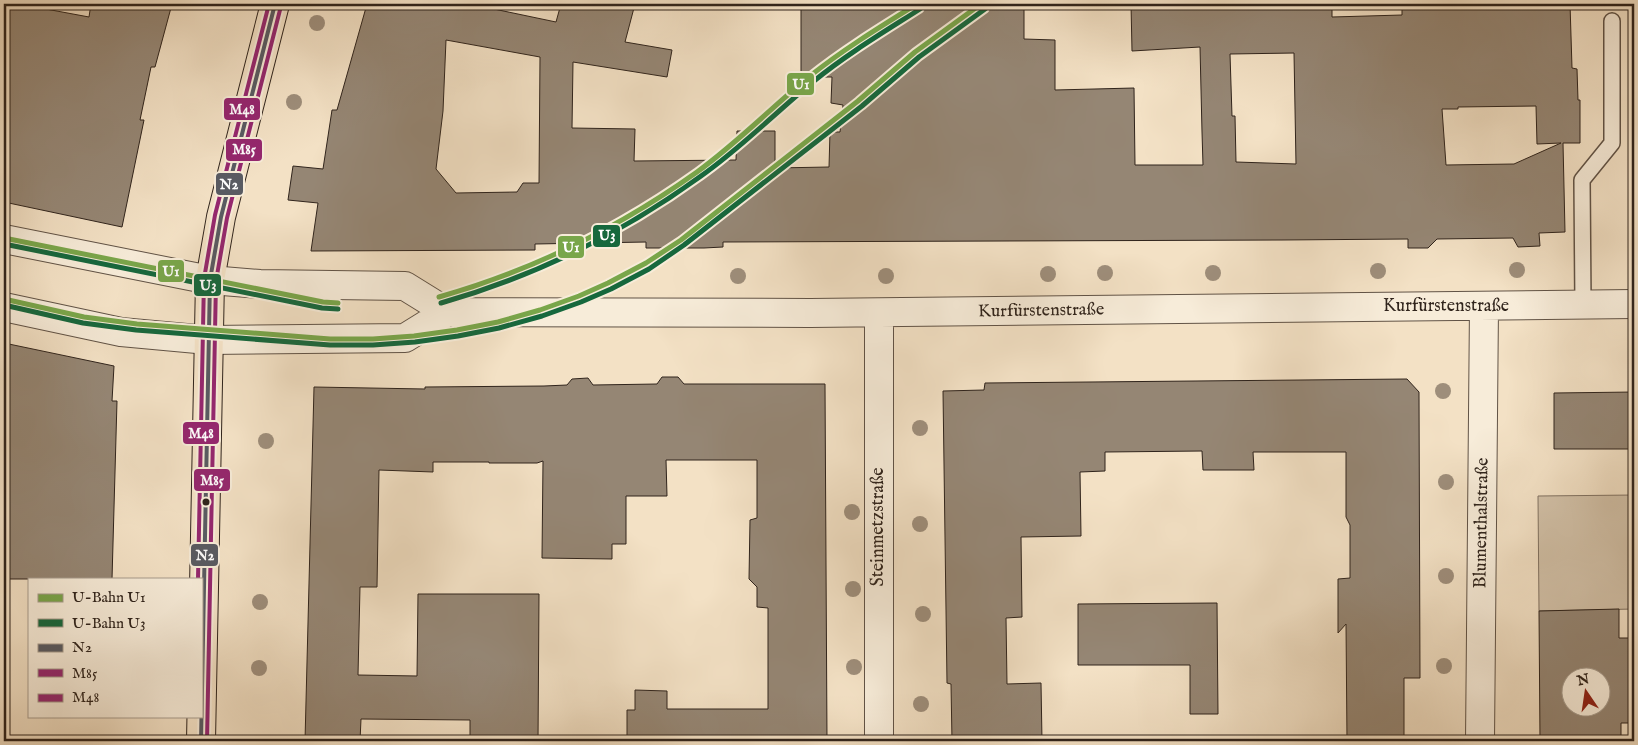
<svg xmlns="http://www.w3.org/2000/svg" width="1638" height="745" font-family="'IM FELL English',serif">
<rect width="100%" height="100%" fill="#f3e1c5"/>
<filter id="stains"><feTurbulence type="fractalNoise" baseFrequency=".004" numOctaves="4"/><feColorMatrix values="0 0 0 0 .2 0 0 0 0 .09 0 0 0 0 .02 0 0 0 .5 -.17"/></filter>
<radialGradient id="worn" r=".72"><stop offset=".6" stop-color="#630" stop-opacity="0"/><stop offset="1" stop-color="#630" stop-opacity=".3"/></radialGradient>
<!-- green -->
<path fill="#d2c1a8" stroke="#817262" d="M 1634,495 L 1634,609 L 1539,611 L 1538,496 Z"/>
<!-- building -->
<path fill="#958674" stroke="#30241c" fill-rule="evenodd" d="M 4,4 L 19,4 L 89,17 L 91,4 L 172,4 L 155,67 L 151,67 L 140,120 L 144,120 L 122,227 L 4,202 Z
M 367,4 L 470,4 L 556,22 L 561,4 L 635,4 L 625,42 L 672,50 L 667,77 L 573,62 L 572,128 L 635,129 L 634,161 L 736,160 L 737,131 L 775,131 L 775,168 L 829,167 L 830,132 L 840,132 L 843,105 L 831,103 L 832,77 L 801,77 L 801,4 L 1024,4 L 1024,39 L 1055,40 L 1055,90 L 1134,88 L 1135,165 L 1203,165 L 1202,132 L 1200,47 L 1132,51 L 1131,4 L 1332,4 L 1332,17 L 1402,15 L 1402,4 L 1570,4 L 1572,68 L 1577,69 L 1578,100 L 1580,100 L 1580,143 L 1563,143 L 1565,232 L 1539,233 L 1540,246 L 1518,247 L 1513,238 L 1437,239 L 1428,248 L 1408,248 L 1408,239 L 1282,240 L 723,242 L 723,247 L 704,248 L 646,248 L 646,242 L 535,244 L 535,250 L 311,251 L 318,203 L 288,200 L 293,166 L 323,169 L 332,110 L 337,110 ZM 446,40 L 540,57 L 539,183 L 523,183 L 517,192 L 456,193 L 436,169 L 443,111 ZM 1294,53 L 1296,164 L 1236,162 L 1235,116 L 1232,116 L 1230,54 ZM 1536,106 L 1537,144 L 1561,143 L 1514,164 L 1446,165 L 1442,109 L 1458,109 L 1458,107 Z
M 4,343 L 114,366 L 112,401 L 117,401 L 112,579 L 4,579 Z
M 662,377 L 678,377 L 684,384 L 825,384 L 827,741 L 627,741 L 627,710 L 635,710 L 635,690 L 667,691 L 667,709 L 768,709 L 768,608 L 757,607 L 757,587 L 749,579 L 750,520 L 757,518 L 757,460 L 666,460 L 667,496 L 626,496 L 626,544 L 612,544 L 612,559 L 542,558 L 543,461 L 537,463 L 489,463 L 489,462 L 433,462 L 433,472 L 379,470 L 377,587 L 360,587 L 358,675 L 417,676 L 418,594 L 539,594 L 538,741 L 470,741 L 470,720 L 361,719 L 360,741 L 305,741 L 314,387 L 425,389 L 425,387 L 544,386 L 567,385 L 572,379 L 588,378 L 593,385 L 657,384 Z
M 1407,379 L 1419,392 L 1420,678 L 1404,678 L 1404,741 L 1347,741 L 1346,624 L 1338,633 L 1338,579 L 1350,578 L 1350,525 L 1346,517 L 1346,452 L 1253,452 L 1254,470 L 1203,470 L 1202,451 L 1105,452 L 1105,471 L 1080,472 L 1081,536 L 1021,537 L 1022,617 L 1006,618 L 1007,684 L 1041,683 L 1042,741 L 952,741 L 951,684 L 947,683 L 943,391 L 984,390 L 985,383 Z
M 1634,392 L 1634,449 L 1554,449 L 1554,393 Z
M 1217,603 L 1218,714 L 1190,714 L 1190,665 L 1078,665 L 1078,604 Z
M 1619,609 L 1619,638 L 1634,638 L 1634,723 L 1621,723 L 1621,741 L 1540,741 L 1539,611 ZM 1570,678 L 1600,678 L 1600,708 L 1570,708 Z"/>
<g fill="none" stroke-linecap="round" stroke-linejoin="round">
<defs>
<path id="service" d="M 1583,305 L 1582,180 L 1612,143 L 1612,21"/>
<path id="minor" d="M 210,280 L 260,284 L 405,286 L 447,312 L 810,313 L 1634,304
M 879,313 L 879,741
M 208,340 L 405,338 L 447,312
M 1480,741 L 1484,306"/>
<path id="tertiary" d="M 4,239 L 210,280
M 4,307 L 121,332 L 208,340"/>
<path id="primary" d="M 201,741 L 210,280 L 221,217 L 275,4"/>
</defs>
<!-- service casing -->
<use href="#service" stroke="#615346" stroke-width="18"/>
<!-- minor casing -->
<use href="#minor" stroke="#615346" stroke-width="30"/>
<!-- tertiary casing -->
<use href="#tertiary" stroke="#615346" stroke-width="30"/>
<!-- primary casing -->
<use href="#primary" stroke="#30241c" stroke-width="30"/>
<!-- service -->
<use href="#service" stroke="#f7ecd9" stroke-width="15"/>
<!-- minor -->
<use href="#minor" stroke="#f7ecd9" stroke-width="28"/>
<!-- tertiary -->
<use href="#tertiary" stroke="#f7ecd9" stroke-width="28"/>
<!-- primary -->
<use href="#primary" stroke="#f3e1c5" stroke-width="28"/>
<defs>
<path id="bus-1" d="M 201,741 L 210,280 L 221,217 L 275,4"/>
<path id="bus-2" d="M 207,741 L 216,281 L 227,218 L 281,6"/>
<path id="bus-3" d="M 198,579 L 204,279 L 215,215 L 269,4"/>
</defs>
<!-- bus-1 casing -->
<use href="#bus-1" stroke="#f7ecd9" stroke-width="8"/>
<!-- bus-2 casing -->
<use href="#bus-2" stroke="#f7ecd9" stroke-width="8"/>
<!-- bus-3 casing -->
<use href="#bus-3" stroke="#f7ecd9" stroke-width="8"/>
<!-- bus-1 -->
<use href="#bus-1" stroke="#595b62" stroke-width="4"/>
<!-- bus-2 -->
<use href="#bus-2" stroke="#95276e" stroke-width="4"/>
<!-- bus-3 -->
<use href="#bus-3" stroke="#95276e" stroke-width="4"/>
<defs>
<path id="metro-1" d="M 4,238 L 323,302 L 338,303
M 439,297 C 534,270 617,229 697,172 C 737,143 772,107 810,76 C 844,49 880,27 917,4
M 4,299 L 84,317 L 137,324 L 330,339 L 373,339 L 414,336 L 457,330 L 498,322 L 540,310 L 579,296 L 608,283 L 646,263 L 681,240 L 858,101 L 915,52 L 981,4"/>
<path id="metro-2" d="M 4,244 L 322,308 L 338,309
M 441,303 C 536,276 621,234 701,176 C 741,148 776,112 814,81 C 847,54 884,32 920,9
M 4,305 L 83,323 L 136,330 L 330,345 L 373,345 L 415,342 L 458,336 L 499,328 L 542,316 L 581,302 L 611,289 L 649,269 L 684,245 L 862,106 L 919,57 L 985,9"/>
</defs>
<!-- metro-1 casing -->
<use href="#metro-1" stroke="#f7ecd9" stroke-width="9"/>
<!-- metro-2 casing -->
<use href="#metro-2" stroke="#f7ecd9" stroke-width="9"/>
<!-- metro-1 -->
<use href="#metro-1" stroke="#79a64a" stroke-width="5"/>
<!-- metro-2 -->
<use href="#metro-2" stroke="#16683d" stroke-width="5"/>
</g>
<!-- trees -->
<g fill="#9e8e7b">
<circle cx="317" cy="23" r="8"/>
<circle cx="294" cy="102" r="8"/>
<circle cx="1517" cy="270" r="8"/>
<circle cx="1378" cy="271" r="8"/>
<circle cx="1105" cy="273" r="8"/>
<circle cx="1213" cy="273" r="8"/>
<circle cx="1048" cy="274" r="8"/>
<circle cx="738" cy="276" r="8"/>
<circle cx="886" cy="276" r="8"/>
<circle cx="1443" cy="391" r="8"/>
<circle cx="920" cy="428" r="8"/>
<circle cx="266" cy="441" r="8"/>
<circle cx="1446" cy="482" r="8"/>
<circle cx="852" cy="512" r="8"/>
<circle cx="920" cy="524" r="8"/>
<circle cx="1446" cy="576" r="8"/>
<circle cx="853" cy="589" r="8"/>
<circle cx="260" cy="602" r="8"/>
<circle cx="923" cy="614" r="8"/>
<circle cx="1444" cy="666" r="8"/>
<circle cx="854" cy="667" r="8"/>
<circle cx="259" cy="668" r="8"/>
<circle cx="921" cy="704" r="8"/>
</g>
<!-- markers -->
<circle fill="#30241c" stroke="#f7ecd9" stroke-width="2" cx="206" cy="502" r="4.5"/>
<g text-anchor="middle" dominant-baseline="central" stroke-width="4" stroke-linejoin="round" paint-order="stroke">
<!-- street labels -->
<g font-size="18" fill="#30241c" stroke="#f7ecd9">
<text x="1446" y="306">Kurfürstenstraße</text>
<text transform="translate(1041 311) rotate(-1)">Kurfürstenstraße</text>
<text transform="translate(1482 523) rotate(-89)">Blumenthalstraße</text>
<text transform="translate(878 527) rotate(-90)">Steinmetzstraße</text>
</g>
</g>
<g stroke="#f7ecd9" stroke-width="2">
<rect x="786" y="72" width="29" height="24" rx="5" fill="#79a64a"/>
<rect x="223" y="97" width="38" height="24" rx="5" fill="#95276e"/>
<rect x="225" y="138" width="38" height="24" rx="5" fill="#95276e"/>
<rect x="215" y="172" width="29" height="24" rx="5" fill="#595b62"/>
<rect x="592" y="224" width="29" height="24" rx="5" fill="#16683d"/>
<rect x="557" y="235" width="28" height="24" rx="5" fill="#79a64a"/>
<rect x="157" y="259" width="28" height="24" rx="5" fill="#79a64a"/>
<rect x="193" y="273" width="29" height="24" rx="5" fill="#16683d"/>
<rect x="182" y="421" width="38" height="24" rx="5" fill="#95276e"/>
<rect x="193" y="468" width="38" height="24" rx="5" fill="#95276e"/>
<rect x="190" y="543" width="29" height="24" rx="5" fill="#595b62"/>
</g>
<g font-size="14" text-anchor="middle" font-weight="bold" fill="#fff">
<text x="801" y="89">U1</text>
<text x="242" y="114">M48</text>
<text x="244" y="154">M85</text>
<text x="229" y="189">N2</text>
<text x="607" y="240">U3</text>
<text x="571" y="252">U1</text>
<text x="171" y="276">U1</text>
<text x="208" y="290">U3</text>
<text x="201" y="438">M48</text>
<text x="212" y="485">M85</text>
<text x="205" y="560">N2</text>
</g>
<!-- margin -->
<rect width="1638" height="745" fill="none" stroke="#f3e1c5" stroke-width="20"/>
<rect x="5" y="5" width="1628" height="735" fill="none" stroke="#30241c" stroke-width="2.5"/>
<rect x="10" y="10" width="1618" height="725" fill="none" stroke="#30241c"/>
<!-- legend -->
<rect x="28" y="578" width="175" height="140" fill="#f7ecd9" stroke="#a79c8d"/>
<rect x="38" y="594" width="25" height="8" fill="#79a64a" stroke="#a79c8d"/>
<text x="72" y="602" font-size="15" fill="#30241c">U-Bahn U1</text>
<rect x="38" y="619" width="25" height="8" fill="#16683d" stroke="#a79c8d"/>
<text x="72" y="628" font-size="15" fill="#30241c">U-Bahn U3</text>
<rect x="38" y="644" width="25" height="8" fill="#595b62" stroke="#a79c8d"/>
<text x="72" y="652" font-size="15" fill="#30241c">N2</text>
<rect x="38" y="669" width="25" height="8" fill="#95276e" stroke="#a79c8d"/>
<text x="72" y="678" font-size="15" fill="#30241c">M85</text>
<rect x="38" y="694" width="25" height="8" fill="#95276e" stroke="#a79c8d"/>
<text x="72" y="702" font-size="15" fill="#30241c">M48</text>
<!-- north arrow -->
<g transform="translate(1586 692) rotate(347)"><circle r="24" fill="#f7ecd9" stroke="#a79c8d"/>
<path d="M0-4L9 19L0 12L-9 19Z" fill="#8f2418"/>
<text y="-8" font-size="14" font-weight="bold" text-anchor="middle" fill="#30241c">N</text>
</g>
<rect width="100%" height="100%" filter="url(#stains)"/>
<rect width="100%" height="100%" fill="url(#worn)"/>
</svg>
